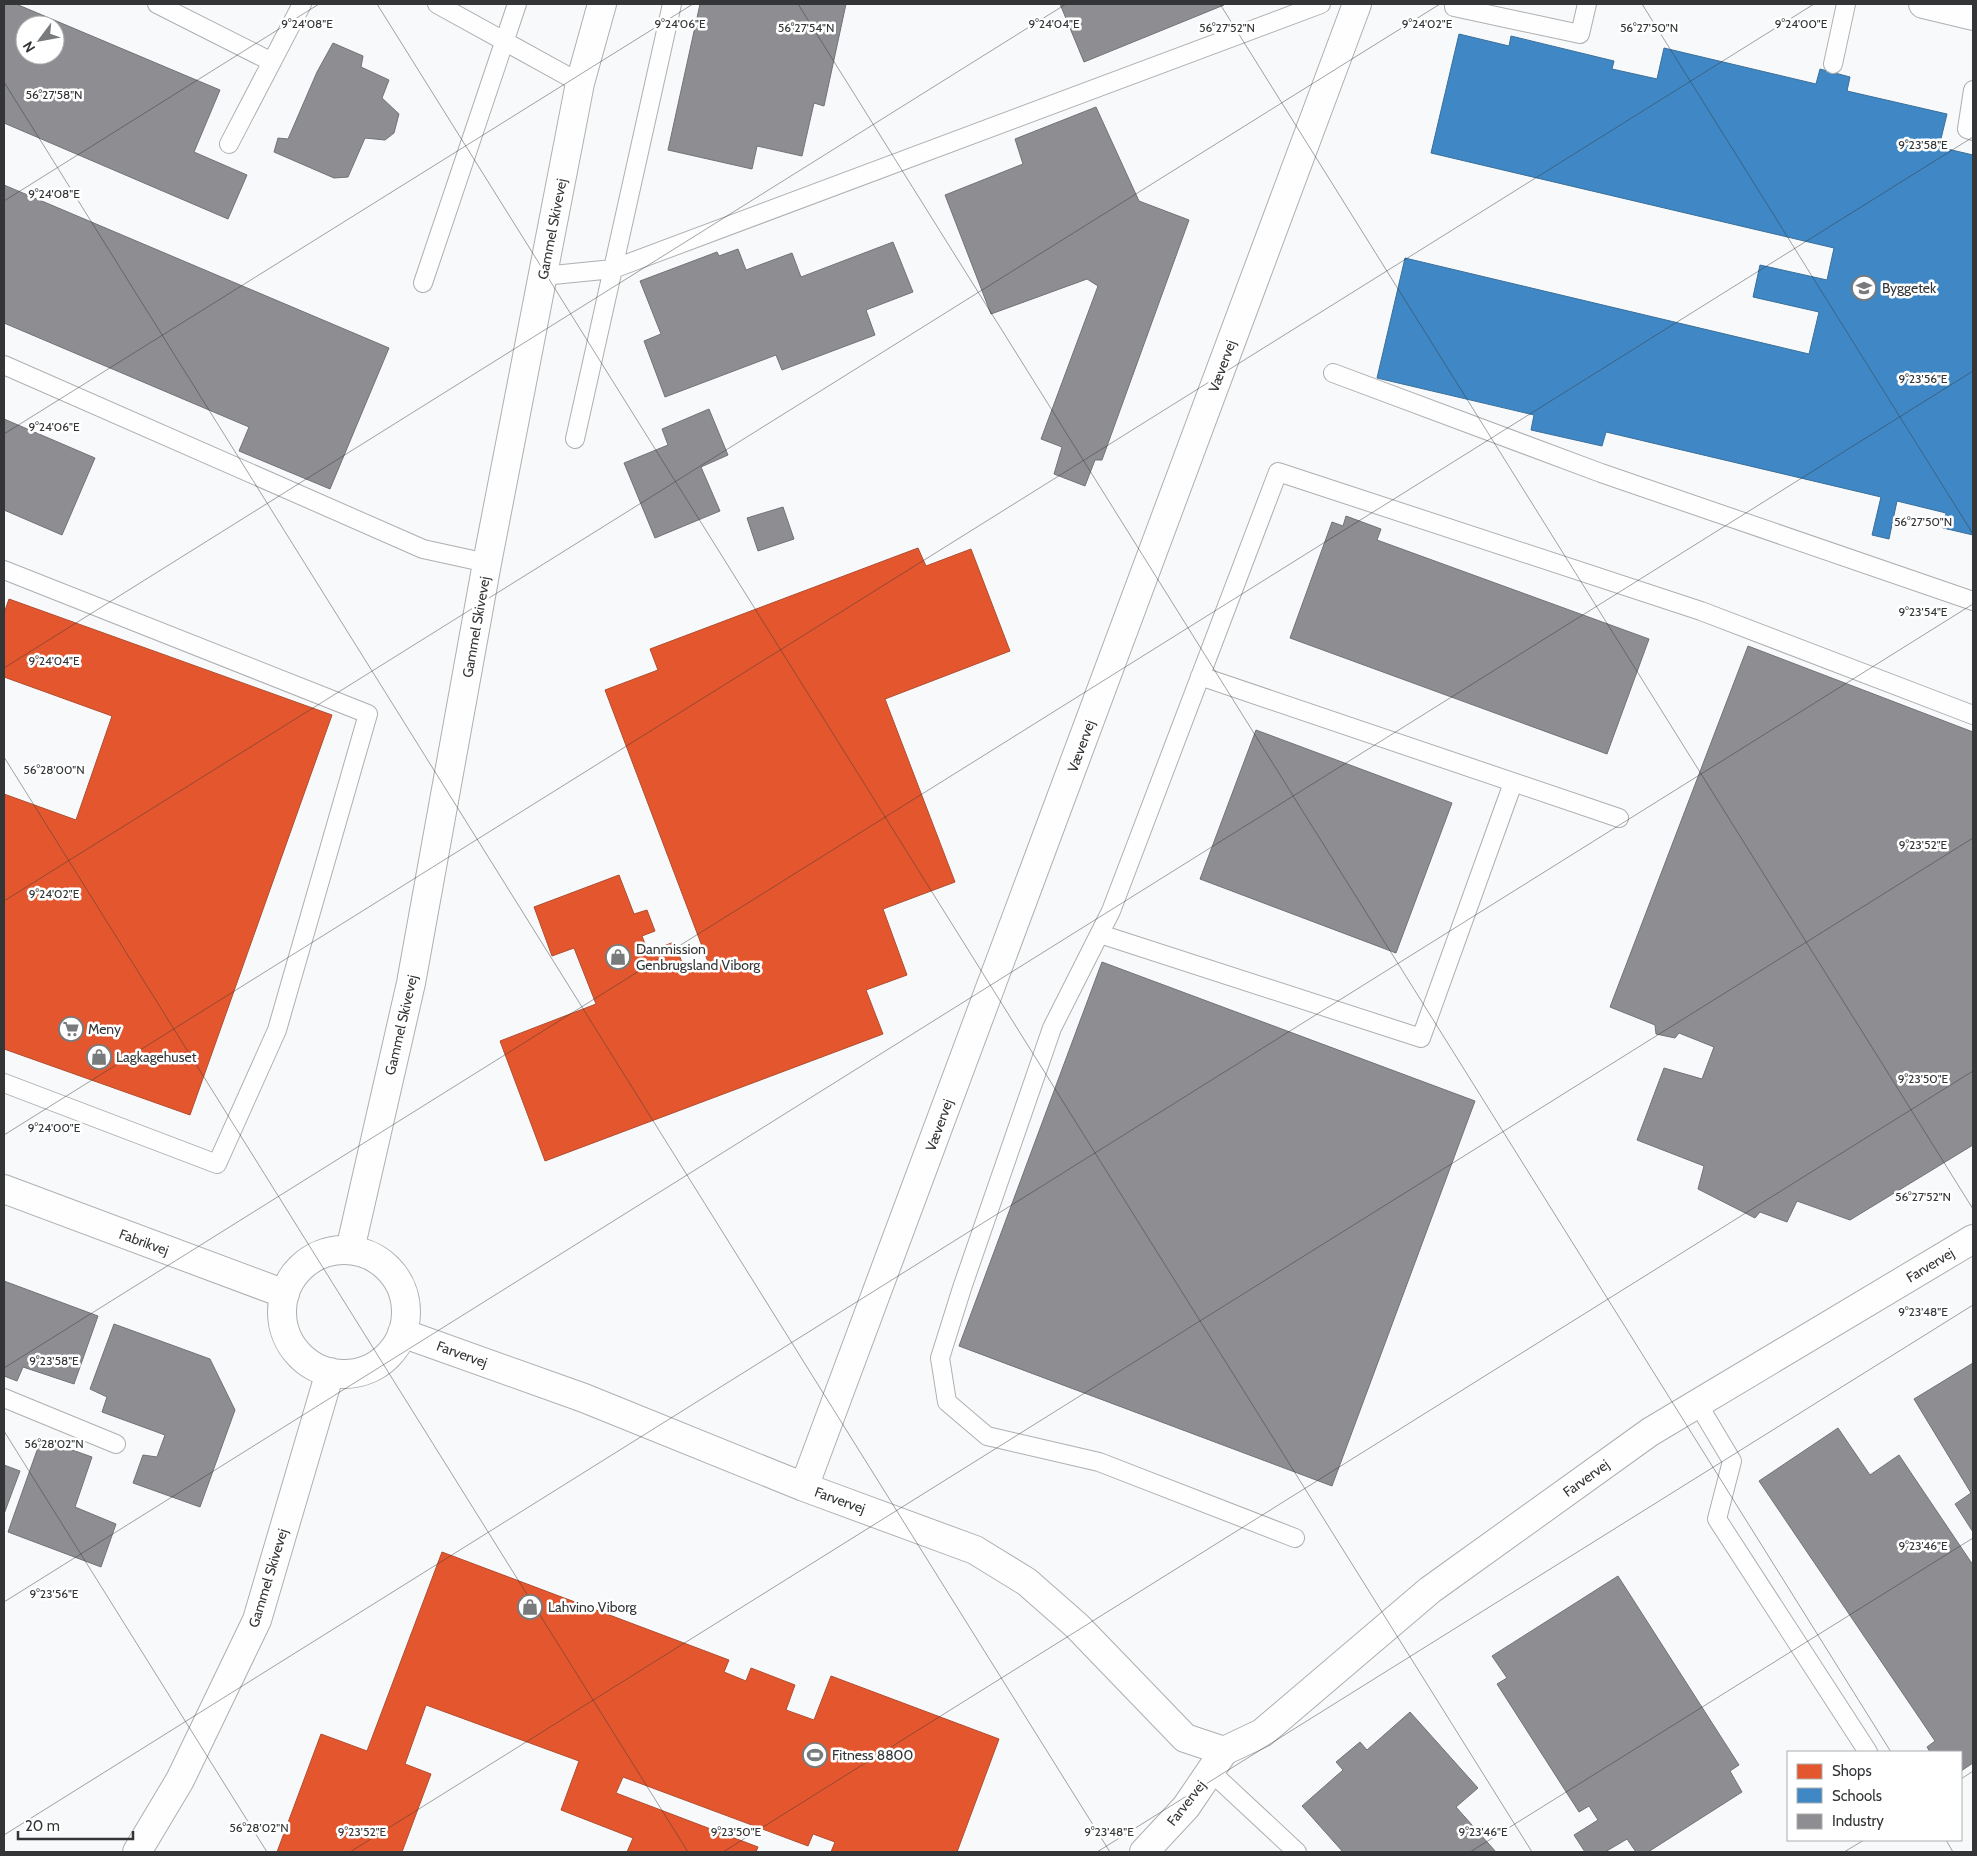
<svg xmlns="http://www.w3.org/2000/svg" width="1977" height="1856" font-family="Cabin,sans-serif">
<rect width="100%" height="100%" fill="#f7f9fb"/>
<!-- shops -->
<path fill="#e4572e" stroke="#af4d30" d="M 918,548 L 926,566 L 971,549 L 1010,651 L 885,699 L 955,882 L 883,909 L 907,975 L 866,990 L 883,1034 L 545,1161 L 500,1041 L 596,1004 L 574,948 L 552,956 L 534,907 L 619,875 L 634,914 L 647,910 L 655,931 L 642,936 L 648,952 L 674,942 L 685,970 L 708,962 L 605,690 L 658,670 L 650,649 Z
M 9,599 L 332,715 L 190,1115 L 4,1049 L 4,794 L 76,820 L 112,716 L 4,677 L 4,613 Z
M 442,1552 L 729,1660 L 724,1672 L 746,1681 L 751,1668 L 795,1685 L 786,1710 L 814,1720 L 831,1676 L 999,1739 L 957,1852 L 831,1852 L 835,1842 L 813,1834 L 808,1846 L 623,1777 L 616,1793 L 758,1847 L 756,1852 L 627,1852 L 633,1838 L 561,1810 L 579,1761 L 426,1705 L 405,1764 L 431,1774 L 402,1852 L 277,1852 L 321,1734 L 367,1751 Z"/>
<!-- schools -->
<path fill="#3f88c5" stroke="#3b6f9a" d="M 1459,34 L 1509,46 L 1511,36 L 1614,61 L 1612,69 L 1657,79 L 1664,48 L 1816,84 L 1820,69 L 1850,77 L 1847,91 L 1947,114 L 1939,147 L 1973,155 L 1973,535 L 1943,528 L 1946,513 L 1897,501 L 1889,539 L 1872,535 L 1881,497 L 1606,432 L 1602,446 L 1531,430 L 1534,415 L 1377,378 L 1405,258 L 1809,354 L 1819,312 L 1753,297 L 1760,265 L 1827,280 L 1834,248 L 1431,153 Z"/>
<!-- industry -->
<path fill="#8d8d92" stroke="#727376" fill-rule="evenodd" d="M 4,4 L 16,4 L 220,90 L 194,152 L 247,175 L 228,219 L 4,123 ZM 25,25 L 55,25 L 55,55 L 25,55 Z
M 700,4 L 846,4 L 824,106 L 814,103 L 802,156 L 757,146 L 752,169 L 668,150 Z
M 1060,4 L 1224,4 L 1224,5 L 1084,62 Z
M 333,43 L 363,56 L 361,67 L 389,80 L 382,98 L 399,114 L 394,133 L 385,140 L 365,138 L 348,177 L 334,178 L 274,152 L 278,138 L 288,139 L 317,72 Z
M 1096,107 L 1139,201 L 1189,220 L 1102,460 L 1095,460 L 1085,486 L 1054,474 L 1062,447 L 1041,439 L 1098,286 L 1087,279 L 991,314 L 945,195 L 1023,164 L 1015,139 Z
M 4,185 L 389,348 L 330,489 L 239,451 L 249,427 L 4,323 Z
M 893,242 L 913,292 L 866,310 L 875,335 L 782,370 L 776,355 L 665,397 L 644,341 L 661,334 L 640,281 L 717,252 L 719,256 L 738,249 L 746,270 L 792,253 L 801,277 Z
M 709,409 L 728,455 L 701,467 L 720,511 L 655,538 L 624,463 L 668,445 L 662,429 Z
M 4,419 L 95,458 L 62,535 L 4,510 Z
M 783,507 L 794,539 L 758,551 L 747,518 Z
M 1346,516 L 1381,529 L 1377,540 L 1649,639 L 1607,754 L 1290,638 L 1332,522 L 1343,526 Z
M 1748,646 L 1973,732 L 1973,1145 L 1850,1220 L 1797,1201 L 1787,1222 L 1760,1212 L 1755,1218 L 1698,1189 L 1704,1166 L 1637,1140 L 1664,1068 L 1702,1079 L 1714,1047 L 1679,1033 L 1675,1038 L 1656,1034 L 1655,1025 L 1610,1007 Z
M 1256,730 L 1452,803 L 1396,953 L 1200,879 Z
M 1102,962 L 1475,1101 L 1332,1486 L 959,1346 Z
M 4,1281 L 98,1316 L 74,1384 L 23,1367 L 17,1381 L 4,1376 Z
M 114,1324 L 210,1359 L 235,1410 L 200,1507 L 133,1483 L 143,1455 L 157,1457 L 165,1435 L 102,1412 L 107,1397 L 90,1389 Z
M 1973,1363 L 1973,1532 L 1955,1504 L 1971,1493 L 1914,1399 Z
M 1838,1428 L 1870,1475 L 1899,1455 L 1973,1565 L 1973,1763 L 1961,1771 L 1961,1752 L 1930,1752 L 1927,1747 L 1935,1741 L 1759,1481 Z
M 41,1439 L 92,1457 L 75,1507 L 116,1524 L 101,1567 L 8,1532 Z
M 4,1465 L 20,1471 L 4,1514 Z
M 1618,1576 L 1739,1765 L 1730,1771 L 1742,1792 L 1648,1852 L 1636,1852 L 1627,1839 L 1605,1852 L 1585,1852 L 1574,1835 L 1598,1820 L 1589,1806 L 1579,1812 L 1497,1684 L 1507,1678 L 1492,1656 Z
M 1410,1712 L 1478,1788 L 1456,1807 L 1496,1852 L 1343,1852 L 1302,1806 L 1343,1770 L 1336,1762 L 1360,1742 L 1367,1750 Z"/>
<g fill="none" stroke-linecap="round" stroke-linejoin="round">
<defs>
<path id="lane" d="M 157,4 L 272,62
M 437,4 L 580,83
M 1454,7 L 1580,34 L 1587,4
M 1833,64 L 1846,4
M 1973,90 L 1967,129 L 1973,131
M 229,144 L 302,4
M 543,276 L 613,269 L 1321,4
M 423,283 L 517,4
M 4,365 L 423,549 L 487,563
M 1333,373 L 1601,473 L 1973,601
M 575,439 L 672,4
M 4,570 L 368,714 L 277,1030 L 217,1164 L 4,1083
M 1200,676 L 1619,818
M 1100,934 L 1421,1038 L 1513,783
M 4,1398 L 116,1444
M 1698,1404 L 1732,1461 L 1717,1519 L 1868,1752
M 1295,1538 L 1099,1462 L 987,1436 L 947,1402 L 940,1358 L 962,1288 L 1052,1028 L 1111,911 L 1278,472 L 1701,611 L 1973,715
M 1210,1771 L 1297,1852"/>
<path id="street" d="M 1923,4 L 1973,16
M 4,1189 L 285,1294
M 350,1250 L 411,983 L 487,563 L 580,83 L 602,4
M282 1312a62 62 0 1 1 124 0a62 62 0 1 1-124 0Z
M 402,1333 L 584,1398 L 804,1487 L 975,1550 L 1027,1582 L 1077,1626 L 1185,1738 L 1224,1751 L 1262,1733 L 1430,1590 L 1650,1432 L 1973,1239
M 804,1487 L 1357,4
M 137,1852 L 180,1780 L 257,1620 L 330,1372
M 1144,1852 L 1186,1807 L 1224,1751"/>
</defs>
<!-- lane casing -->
<use href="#lane" stroke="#aeafb1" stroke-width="20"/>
<!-- street casing -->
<use href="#street" stroke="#aeafb1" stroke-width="30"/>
<!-- lane -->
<use href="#lane" stroke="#fefefe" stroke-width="18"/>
<!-- street -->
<use href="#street" stroke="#fefefe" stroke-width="28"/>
</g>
<!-- ticks -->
<path fill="none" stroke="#333536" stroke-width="1" stroke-opacity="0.45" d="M 377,4 L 1532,1852M 798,4 L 1891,1752M 1220,4 L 1973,1209M 1642,4 L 1973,534M 4,82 L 1110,1852M 4,201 L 319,4M 4,434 L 693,4M 4,668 L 1066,4M 4,757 L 688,1852M 4,901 L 1440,4M 4,1135 L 1814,4M 4,1368 L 1973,137M 4,1431 L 267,1852M 4,1602 L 1973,371M 1961,1779 L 1973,1771M 4,1835 L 1973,604M 1946,1840 L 1953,1852M 350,1852 L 1973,838M 723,1852 L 1973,1071M 1097,1852 L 1973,1305M 1470,1852 L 1973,1538M 1844,1852 L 1864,1840"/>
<!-- icons -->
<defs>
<symbol id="school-ring" viewBox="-11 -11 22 22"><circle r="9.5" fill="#fff" stroke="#787a7b" stroke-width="1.5"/><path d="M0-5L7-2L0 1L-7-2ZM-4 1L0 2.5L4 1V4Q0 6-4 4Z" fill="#787a7b"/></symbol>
<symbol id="shop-ring" viewBox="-11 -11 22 22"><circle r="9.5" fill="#fff" stroke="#787a7b" stroke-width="1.5"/><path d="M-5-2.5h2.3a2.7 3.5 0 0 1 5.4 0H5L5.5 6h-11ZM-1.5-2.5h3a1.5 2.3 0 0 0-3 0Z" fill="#787a7b"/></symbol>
<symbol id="supermarket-ring" viewBox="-11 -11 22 22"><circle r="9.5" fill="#fff" stroke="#787a7b" stroke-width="1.5"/><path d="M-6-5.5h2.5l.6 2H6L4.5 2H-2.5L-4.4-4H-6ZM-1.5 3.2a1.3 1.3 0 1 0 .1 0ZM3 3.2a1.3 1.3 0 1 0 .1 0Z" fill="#787a7b"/></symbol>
<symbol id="stadium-ring" viewBox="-11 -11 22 22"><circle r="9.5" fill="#fff" stroke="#787a7b" stroke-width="1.5"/><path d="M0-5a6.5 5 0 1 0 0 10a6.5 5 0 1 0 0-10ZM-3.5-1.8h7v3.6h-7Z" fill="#787a7b"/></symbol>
</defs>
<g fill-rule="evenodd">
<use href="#school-ring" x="1850" y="274" width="28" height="28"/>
<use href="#shop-ring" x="604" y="943" width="28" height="28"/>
<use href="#supermarket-ring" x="57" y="1015" width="28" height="28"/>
<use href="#shop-ring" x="85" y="1043" width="28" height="28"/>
<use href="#shop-ring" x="516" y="1593" width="28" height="28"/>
<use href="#stadium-ring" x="801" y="1741" width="28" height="28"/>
</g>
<g text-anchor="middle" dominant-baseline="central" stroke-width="5" stroke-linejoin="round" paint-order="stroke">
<!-- street labels -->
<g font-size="14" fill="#333536" stroke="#fff">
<text transform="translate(552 229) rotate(-79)">Gammel Skivevej</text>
<text transform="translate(1222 366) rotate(-70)">Vævervej</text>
<text transform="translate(476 627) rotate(-80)">Gammel Skivevej</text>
<text transform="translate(1081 746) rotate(-70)">Vævervej</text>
<text transform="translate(401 1025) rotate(-77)">Gammel Skivevej</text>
<text transform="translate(939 1125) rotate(-70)">Vævervej</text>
<text transform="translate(144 1242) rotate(20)">Fabrikvej</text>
<text transform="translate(1930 1265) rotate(-31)">Farvervej</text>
<text transform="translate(462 1354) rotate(20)">Farvervej</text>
<text transform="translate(1586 1478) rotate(-36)">Farvervej</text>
<text transform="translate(840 1500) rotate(20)">Farvervej</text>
<text transform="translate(268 1578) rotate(-73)">Gammel Skivevej</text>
<text transform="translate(1186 1803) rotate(-52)">Farvervej</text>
</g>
<!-- poi labels -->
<g font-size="14" fill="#333536" stroke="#fff" text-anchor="start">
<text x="1882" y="288">Byggetek</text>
<text x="636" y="949">Danmission<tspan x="636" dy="16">Genbrugsland Viborg</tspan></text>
<text x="88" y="1029">Meny</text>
<text x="116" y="1057">Lagkagehuset</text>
<text x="548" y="1607">Lahvino Viborg</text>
<text x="832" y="1755">Fitness 8800</text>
</g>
</g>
<g font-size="12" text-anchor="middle" fill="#333536" stroke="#fff" stroke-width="5" stroke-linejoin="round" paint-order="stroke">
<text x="307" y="28">9°24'08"E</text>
<text x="1427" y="28">9°24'02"E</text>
<text x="680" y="28">9°24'06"E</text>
<text x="1054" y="28">9°24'04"E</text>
<text x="1801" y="28">9°24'00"E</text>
<text x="806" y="32">56°27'54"N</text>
<text x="1227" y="32">56°27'52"N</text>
<text x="1649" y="32">56°27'50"N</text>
<text x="54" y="99">56°27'58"N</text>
<text x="1923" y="149">9°23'58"E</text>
<text x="54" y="198">9°24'08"E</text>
<text x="1923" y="383">9°23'56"E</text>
<text x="54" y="431">9°24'06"E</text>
<text x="1923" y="526">56°27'50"N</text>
<text x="1923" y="616">9°23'54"E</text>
<text x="54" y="665">9°24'04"E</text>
<text x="54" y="774">56°28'00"N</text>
<text x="1923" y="849">9°23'52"E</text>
<text x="54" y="898">9°24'02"E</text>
<text x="1923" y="1083">9°23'50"E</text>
<text x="54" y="1132">9°24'00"E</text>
<text x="1923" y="1201">56°27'52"N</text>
<text x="1923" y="1316">9°23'48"E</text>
<text x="54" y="1365">9°23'58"E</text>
<text x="54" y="1448">56°28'02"N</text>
<text x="1923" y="1550">9°23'46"E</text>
<text x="54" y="1598">9°23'56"E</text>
<text x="259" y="1832">56°28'02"N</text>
<text x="362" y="1836">9°23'52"E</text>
<text x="736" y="1836">9°23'50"E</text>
<text x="1109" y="1836">9°23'48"E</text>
<text x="1483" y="1836">9°23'46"E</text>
</g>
<!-- border -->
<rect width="1977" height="1856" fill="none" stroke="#333536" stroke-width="10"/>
<!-- legend -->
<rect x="1787" y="1751" width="175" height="90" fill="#ffffff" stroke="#adaeaf"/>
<rect x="1797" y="1764" width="25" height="15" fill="#e4572e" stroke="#adaeaf"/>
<text x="1832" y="1776" font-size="15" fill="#333536">Shops</text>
<rect x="1797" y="1788" width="25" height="15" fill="#3f88c5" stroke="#adaeaf"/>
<text x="1832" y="1801" font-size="15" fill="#333536">Schools</text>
<rect x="1797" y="1814" width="25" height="15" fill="#8d8d92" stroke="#adaeaf"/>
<text x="1832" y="1826" font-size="15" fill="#333536">Industry</text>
<!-- north arrow -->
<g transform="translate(40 40) rotate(238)"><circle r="24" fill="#ffffff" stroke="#adaeaf"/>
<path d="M0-4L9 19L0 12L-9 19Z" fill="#787a7b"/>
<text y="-8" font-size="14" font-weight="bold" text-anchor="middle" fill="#333536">N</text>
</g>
<!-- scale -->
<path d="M18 1831v8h115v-8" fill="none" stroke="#333536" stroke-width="2.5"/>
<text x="25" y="1831" font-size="15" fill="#333536" stroke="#ffffff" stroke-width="4" paint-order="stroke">20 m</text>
</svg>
